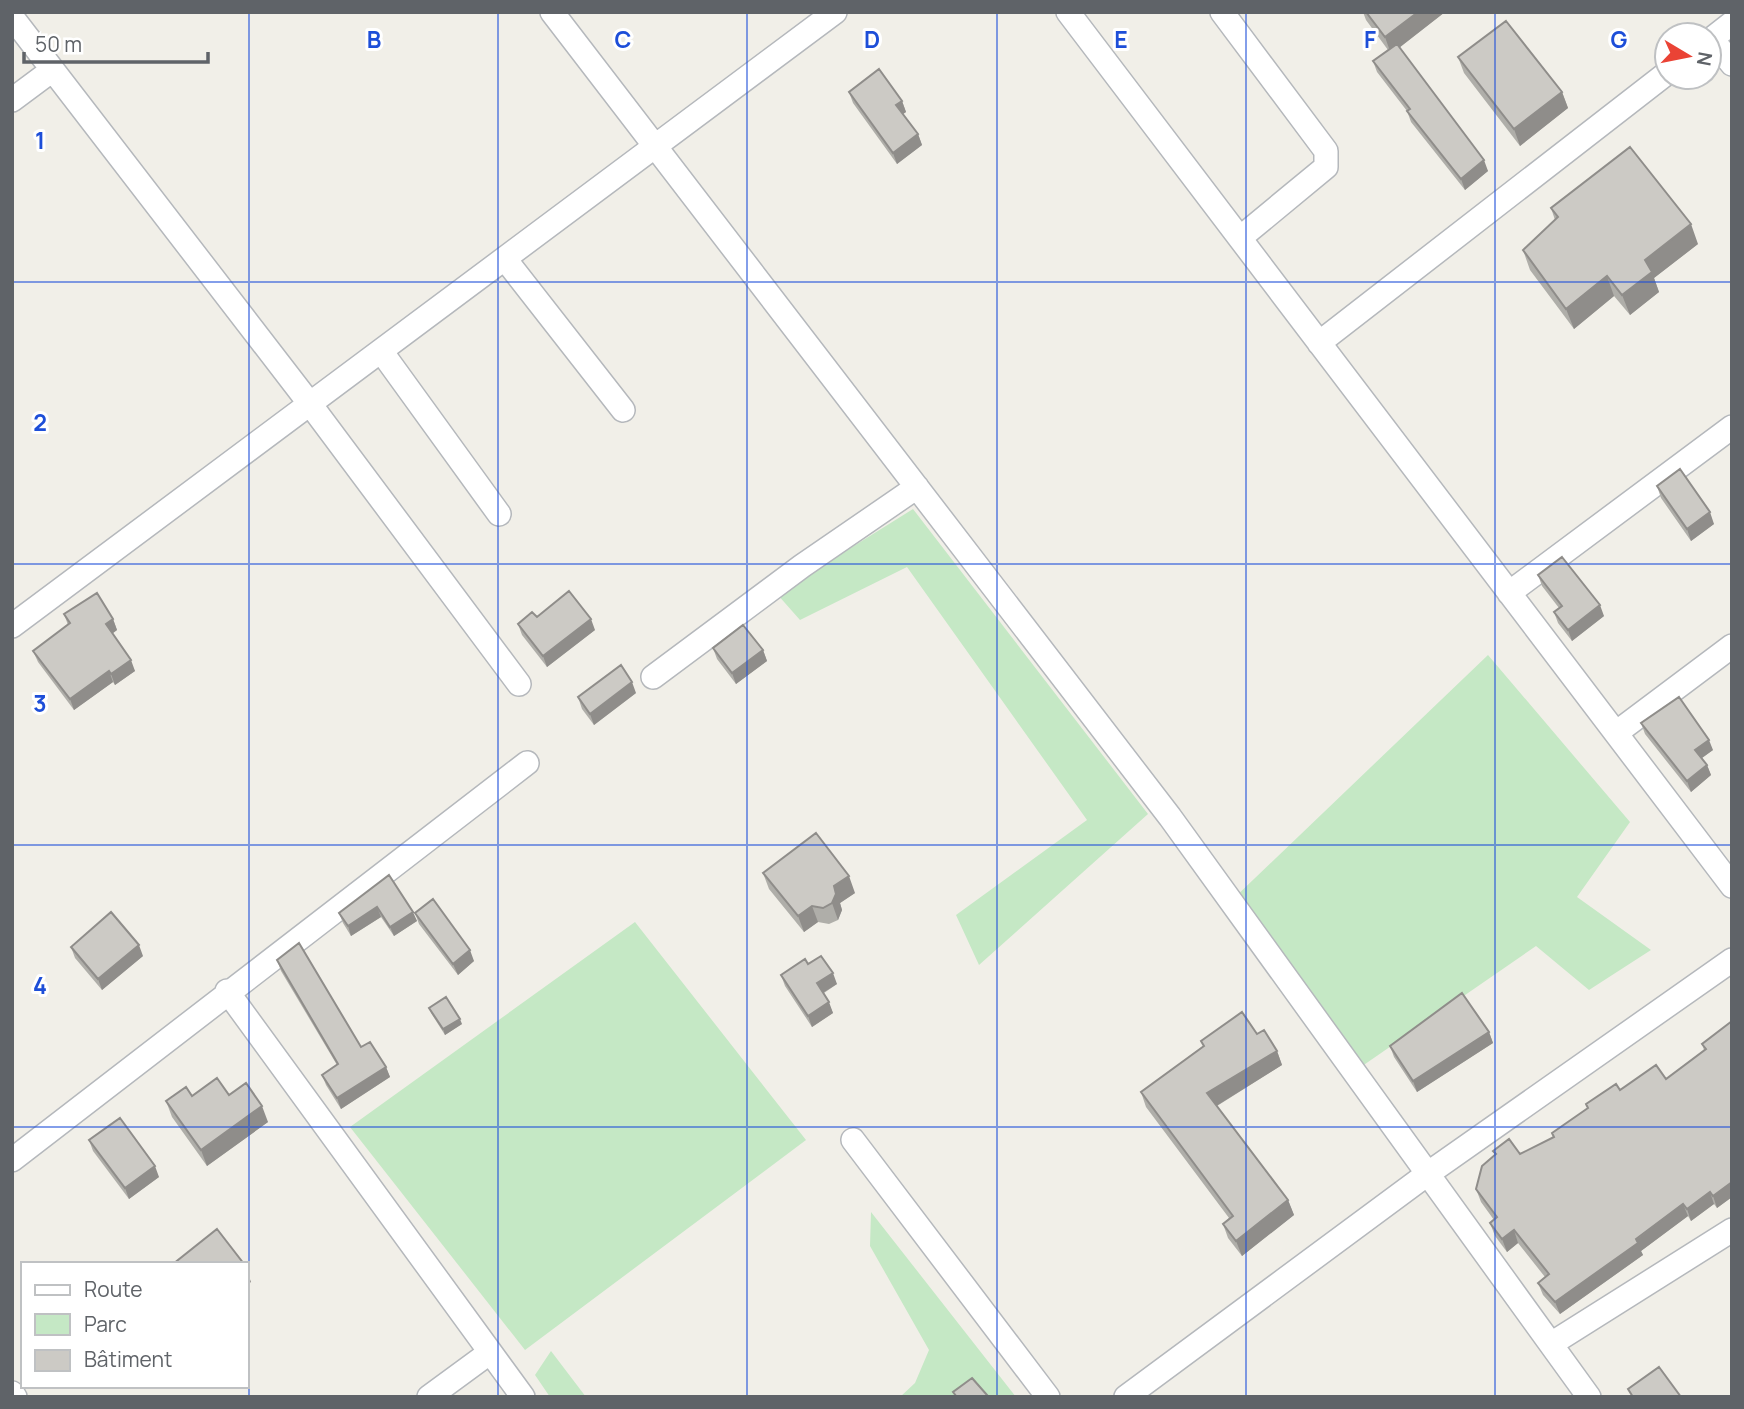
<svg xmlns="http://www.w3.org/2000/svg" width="1744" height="1409" font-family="Manrope,sans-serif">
<rect width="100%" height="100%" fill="#f1efe8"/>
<!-- green -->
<path fill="#c5e8c5" d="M 913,509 L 1148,814 L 979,965 L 956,915 L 1087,820 L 907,567 L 800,620 L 777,594 Z
M 1488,655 L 1630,822 L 1577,897 L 1651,950 L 1589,990 L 1536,946 L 1355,1071 L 1231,901 Z
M 635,922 L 806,1140 L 525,1350 L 350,1127 Z
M 871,1212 L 1016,1397 L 900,1397 L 915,1383 L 929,1350 L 870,1246 Z
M 551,1351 L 586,1397 L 550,1397 L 535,1375 Z"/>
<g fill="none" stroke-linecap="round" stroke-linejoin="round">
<defs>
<path id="street" d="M 552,12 L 1170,817 L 1589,1397
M 1068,12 L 1732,886
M 1222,12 L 1326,151 L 1326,167 L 1240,238
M 12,17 L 310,404 L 519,684
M 1712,39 L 1732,64
M 1709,41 L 1732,23
M 12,100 L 51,71
M 505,259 L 623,410
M 1319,343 L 1667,73
M 381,351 L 499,514
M 1509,593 L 1732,427
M 12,626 L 835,12
M 653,677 L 802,566 L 917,487
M 1616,733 L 1732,646
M 227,991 L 523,1397
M 853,1140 L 1048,1397
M 12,1160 L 527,763
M 1551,1344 L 1732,1230
M 12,1393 L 15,1397
M 429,1397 L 489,1353
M 1126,1397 L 1426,1175 L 1732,960"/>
</defs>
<!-- street casing -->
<use href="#street" stroke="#b5b8bc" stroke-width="26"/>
<!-- street -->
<use href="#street" stroke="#fff" stroke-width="23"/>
</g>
<!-- wall -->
<path fill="#afaea9" d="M 1363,12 L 1445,12 L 1399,48 L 1488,171 L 1465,190 L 1411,122 L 1407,111 L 1377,72 L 1373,61 L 1388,50 L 1366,20 Z
M 1458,57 L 1562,92 L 1568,108 L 1520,146 L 1464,73 Z
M 849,92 L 902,101 L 906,112 L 903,114 L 918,134 L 922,145 L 897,164 L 853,103 Z
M 1551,208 L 1698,244 L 1654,278 L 1659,292 L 1630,315 L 1614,296 L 1574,329 L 1530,270 L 1523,250 L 1555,220 Z
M 1657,486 L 1714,524 L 1691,541 L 1661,498 Z
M 1538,575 L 1604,616 L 1572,641 L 1558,623 L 1554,612 L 1559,608 L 1542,586 Z
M 64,614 L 113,619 L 117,630 L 112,634 L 135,671 L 115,685 L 113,682 L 74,710 L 38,662 L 33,651 L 68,625 Z
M 537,617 L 595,630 L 547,667 L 522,635 L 518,624 Z
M 713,648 L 763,650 L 767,661 L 736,684 L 717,659 Z
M 636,693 L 594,725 L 582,709 L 578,697 Z
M 1641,723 L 1713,750 L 1702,758 L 1707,765 L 1711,775 L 1691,792 L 1645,734 Z
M 763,873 L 855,893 L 840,903 L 842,910 L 838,920 L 829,924 L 818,922 L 804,932 L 769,889 Z
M 389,875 L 417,921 L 394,936 L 381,917 L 351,936 L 343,923 L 339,913 Z
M 415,913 L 474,961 L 458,975 L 419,924 Z
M 71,947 L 143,956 L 102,990 L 75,958 Z
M 277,960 L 361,1047 L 386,1067 L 390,1077 L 341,1109 L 326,1085 L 322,1075 L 337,1065 L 281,971 Z
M 808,964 L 837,984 L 824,993 L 833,1013 L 812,1027 L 785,986 L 781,975 Z
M 429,1008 L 462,1024 L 445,1035 L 431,1013 Z
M 1732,1021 L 1732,1197 L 1717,1208 L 1714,1204 L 1691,1221 L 1688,1216 L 1641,1251 L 1643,1255 L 1560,1314 L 1543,1295 L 1538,1283 L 1545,1277 L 1518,1243 L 1507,1252 L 1495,1236 L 1490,1223 L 1494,1220 L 1481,1202 L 1476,1189 L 1495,1155 L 1493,1151 L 1520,1154 L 1554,1137 L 1552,1133 L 1588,1108 L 1586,1104 L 1620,1090 L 1666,1079 L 1704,1050 L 1702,1044 Z
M 1489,1032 L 1493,1043 L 1417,1092 L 1394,1057 L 1390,1046 Z
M 1257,1034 L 1277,1051 L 1282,1065 L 1217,1106 L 1288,1200 L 1294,1215 L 1242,1256 L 1228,1238 L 1223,1224 L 1229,1218 L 1146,1107 L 1141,1092 L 1203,1046 L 1201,1041 Z
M 229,1095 L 268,1122 L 207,1166 L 172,1117 L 166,1101 L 192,1096 Z
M 89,1140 L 159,1177 L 129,1199 L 93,1151 Z"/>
<!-- shaded-wall -->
<path fill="#8f8d8a" d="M 1418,12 L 1445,12 L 1391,54 L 1385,37 Z
M 1562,92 L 1568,108 L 1520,146 L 1514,129 Z
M 902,101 L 906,112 L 900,116 L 896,105 Z
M 918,134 L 922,145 L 897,164 L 893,153 Z
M 1484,160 L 1488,171 L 1465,190 L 1461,179 Z
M 1691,224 L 1698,244 L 1654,278 L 1659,292 L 1630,315 L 1622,295 L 1645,260 Z
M 1607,276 L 1614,296 L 1574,329 L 1566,309 Z
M 1710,512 L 1714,524 L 1691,541 L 1687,529 Z
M 1600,605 L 1604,616 L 1572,641 L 1568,630 Z
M 113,619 L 117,630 L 110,635 L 106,624 Z
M 591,619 L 595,630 L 547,667 L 543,656 Z
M 763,650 L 767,661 L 736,684 L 732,673 Z
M 131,660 L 135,671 L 115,685 L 111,674 Z
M 109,671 L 113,682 L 74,710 L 70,699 Z
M 632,682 L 636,693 L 594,725 L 590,714 Z
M 1709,740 L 1713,750 L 1699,760 L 1695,750 Z
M 1707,765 L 1711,775 L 1691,792 L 1687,781 Z
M 849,876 L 855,893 L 840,903 L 842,910 L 838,920 L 832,903 L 834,886 Z
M 812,906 L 818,922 L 804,932 L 798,916 Z
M 377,907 L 381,917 L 351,936 L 348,926 Z
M 413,912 L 417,921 L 394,936 L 390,927 Z
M 139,945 L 143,956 L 102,990 L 98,979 Z
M 470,950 L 474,961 L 458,975 L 453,964 Z
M 833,973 L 837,984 L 821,994 L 817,983 Z
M 829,1002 L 833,1013 L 812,1027 L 808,1016 Z
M 460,1019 L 462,1024 L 445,1035 L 443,1029 Z
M 1489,1032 L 1493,1043 L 1417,1092 L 1413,1081 Z
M 1277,1051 L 1282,1065 L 1213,1108 L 1207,1093 Z
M 386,1067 L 390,1077 L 341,1109 L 337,1098 Z
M 262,1106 L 268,1122 L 207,1166 L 201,1150 Z
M 155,1166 L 159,1177 L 129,1199 L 125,1188 Z
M 1732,1182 L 1732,1197 L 1717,1208 L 1713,1196 Z
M 1710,1192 L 1714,1204 L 1691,1221 L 1687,1209 Z
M 1288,1200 L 1294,1215 L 1242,1256 L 1236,1241 Z
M 1683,1204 L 1688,1216 L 1641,1251 L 1643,1255 L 1560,1314 L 1555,1302 Z
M 1514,1230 L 1518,1243 L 1507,1252 L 1502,1239 Z
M 247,1271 L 251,1282 L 247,1285 Z"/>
<!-- building -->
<path fill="#cccac5" stroke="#8f8d8a" stroke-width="2" d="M 1366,12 L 1418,12 L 1385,37 Z
M 1506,21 L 1562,92 L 1514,129 L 1458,57 Z
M 1397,44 L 1484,160 L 1461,179 L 1407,111 L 1410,109 L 1373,61 Z
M 879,69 L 902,101 L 896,105 L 918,134 L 893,153 L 849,92 Z
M 1630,147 L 1691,224 L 1645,260 L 1652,272 L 1622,295 L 1607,276 L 1566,309 L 1523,250 L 1558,217 L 1551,208 Z
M 1680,469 L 1710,512 L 1687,529 L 1657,486 Z
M 1562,557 L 1600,605 L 1568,630 L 1554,612 L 1562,606 L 1538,575 Z
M 569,591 L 591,619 L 543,656 L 518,624 L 532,612 L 537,617 Z
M 97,593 L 113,619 L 106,624 L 131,660 L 111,674 L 109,671 L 70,699 L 33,651 L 70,623 L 64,614 Z
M 743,625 L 763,650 L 732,673 L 713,648 Z
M 621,665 L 632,682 L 590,714 L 578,697 Z
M 1679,697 L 1709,740 L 1695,750 L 1707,765 L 1687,781 L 1641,723 Z
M 816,833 L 849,876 L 834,886 L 836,894 L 832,903 L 823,908 L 812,906 L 798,916 L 763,873 Z
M 389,875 L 413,912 L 390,927 L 377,907 L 348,926 L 339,913 Z
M 433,899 L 470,950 L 453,964 L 415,913 Z
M 111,912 L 139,945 L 98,979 L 71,947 Z
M 299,943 L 361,1047 L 370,1042 L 386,1067 L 337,1098 L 322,1075 L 338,1064 L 277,960 Z
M 821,956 L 833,973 L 817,983 L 829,1002 L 808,1016 L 781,975 L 805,959 L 808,964 Z
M 1462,993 L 1489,1032 L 1413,1081 L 1390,1046 Z
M 446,997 L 460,1019 L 443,1029 L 429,1008 Z
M 1242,1012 L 1257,1034 L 1264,1030 L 1277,1051 L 1207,1093 L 1288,1200 L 1236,1241 L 1223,1224 L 1233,1216 L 1141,1092 L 1204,1046 L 1201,1041 Z
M 1732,1021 L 1732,1182 L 1713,1196 L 1710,1192 L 1687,1209 L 1683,1204 L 1636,1239 L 1638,1243 L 1555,1302 L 1538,1283 L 1549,1274 L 1514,1230 L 1502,1239 L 1490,1223 L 1497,1217 L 1476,1189 L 1482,1166 L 1496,1154 L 1493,1151 L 1509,1139 L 1520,1154 L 1554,1137 L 1552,1133 L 1588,1108 L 1586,1104 L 1616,1084 L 1620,1090 L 1656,1065 L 1666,1079 L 1706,1049 L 1702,1044 Z
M 217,1078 L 229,1095 L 246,1083 L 262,1106 L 201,1150 L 166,1101 L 186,1087 L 192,1096 Z
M 120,1118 L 155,1166 L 125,1188 L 89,1140 Z
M 217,1229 L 244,1264 L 173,1264 Z
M 1659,1367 L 1681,1397 L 1633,1397 L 1628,1389 Z
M 972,1378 L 987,1395 L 985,1397 L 957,1397 L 953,1392 Z"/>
<!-- grid -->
<path fill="none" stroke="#1d4ed8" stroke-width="2" stroke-opacity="0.55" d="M 249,12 L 249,1397M 498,12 L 498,1397M 747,12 L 747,1397M 997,12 L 997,1397M 1246,12 L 1246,1397M 1495,12 L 1495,1397M 12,282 L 1732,282M 12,564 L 1732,564M 12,845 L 1732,845M 12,1127 L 1732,1127"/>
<g font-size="23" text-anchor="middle" font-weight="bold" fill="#1d4ed8" stroke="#fff" stroke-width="6" stroke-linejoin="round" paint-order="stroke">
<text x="374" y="48">B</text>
<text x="623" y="48">C</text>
<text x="872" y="48">D</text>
<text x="1121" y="48">E</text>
<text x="1370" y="48">F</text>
<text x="1619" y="48">G</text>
<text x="40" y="149">1</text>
<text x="40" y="431">2</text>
<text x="40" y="712">3</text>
<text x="40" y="994">4</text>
</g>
<!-- border -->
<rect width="1744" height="1409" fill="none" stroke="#5f6368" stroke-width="28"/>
<!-- legend -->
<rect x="21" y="1262" width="228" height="126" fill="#ffffff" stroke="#bfc1c3" stroke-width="2"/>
<rect x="35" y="1285" width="35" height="10" fill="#ffffff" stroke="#bfc1c3" stroke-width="2"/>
<text x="84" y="1297" font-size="21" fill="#5f6368">Route</text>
<rect x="35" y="1314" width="35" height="21" fill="#c5e8c5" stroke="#bfc1c3" stroke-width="2"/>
<text x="84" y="1332" font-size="21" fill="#5f6368">Parc</text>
<rect x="35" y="1350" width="35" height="21" fill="#cccac5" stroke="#bfc1c3" stroke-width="2"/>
<text x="84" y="1367" font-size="21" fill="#5f6368">Bâtiment</text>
<!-- north arrow -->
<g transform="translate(1688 56) rotate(100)"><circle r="33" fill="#ffffff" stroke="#bfc1c3" stroke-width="2"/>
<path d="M0-5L12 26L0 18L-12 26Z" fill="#ea4335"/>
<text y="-10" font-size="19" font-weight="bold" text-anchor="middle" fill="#5f6368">N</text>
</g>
<!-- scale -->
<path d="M24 52v10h184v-10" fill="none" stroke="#5f6368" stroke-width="3.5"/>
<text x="35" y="52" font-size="21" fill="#5f6368" stroke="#ffffff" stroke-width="5" paint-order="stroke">50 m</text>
</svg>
